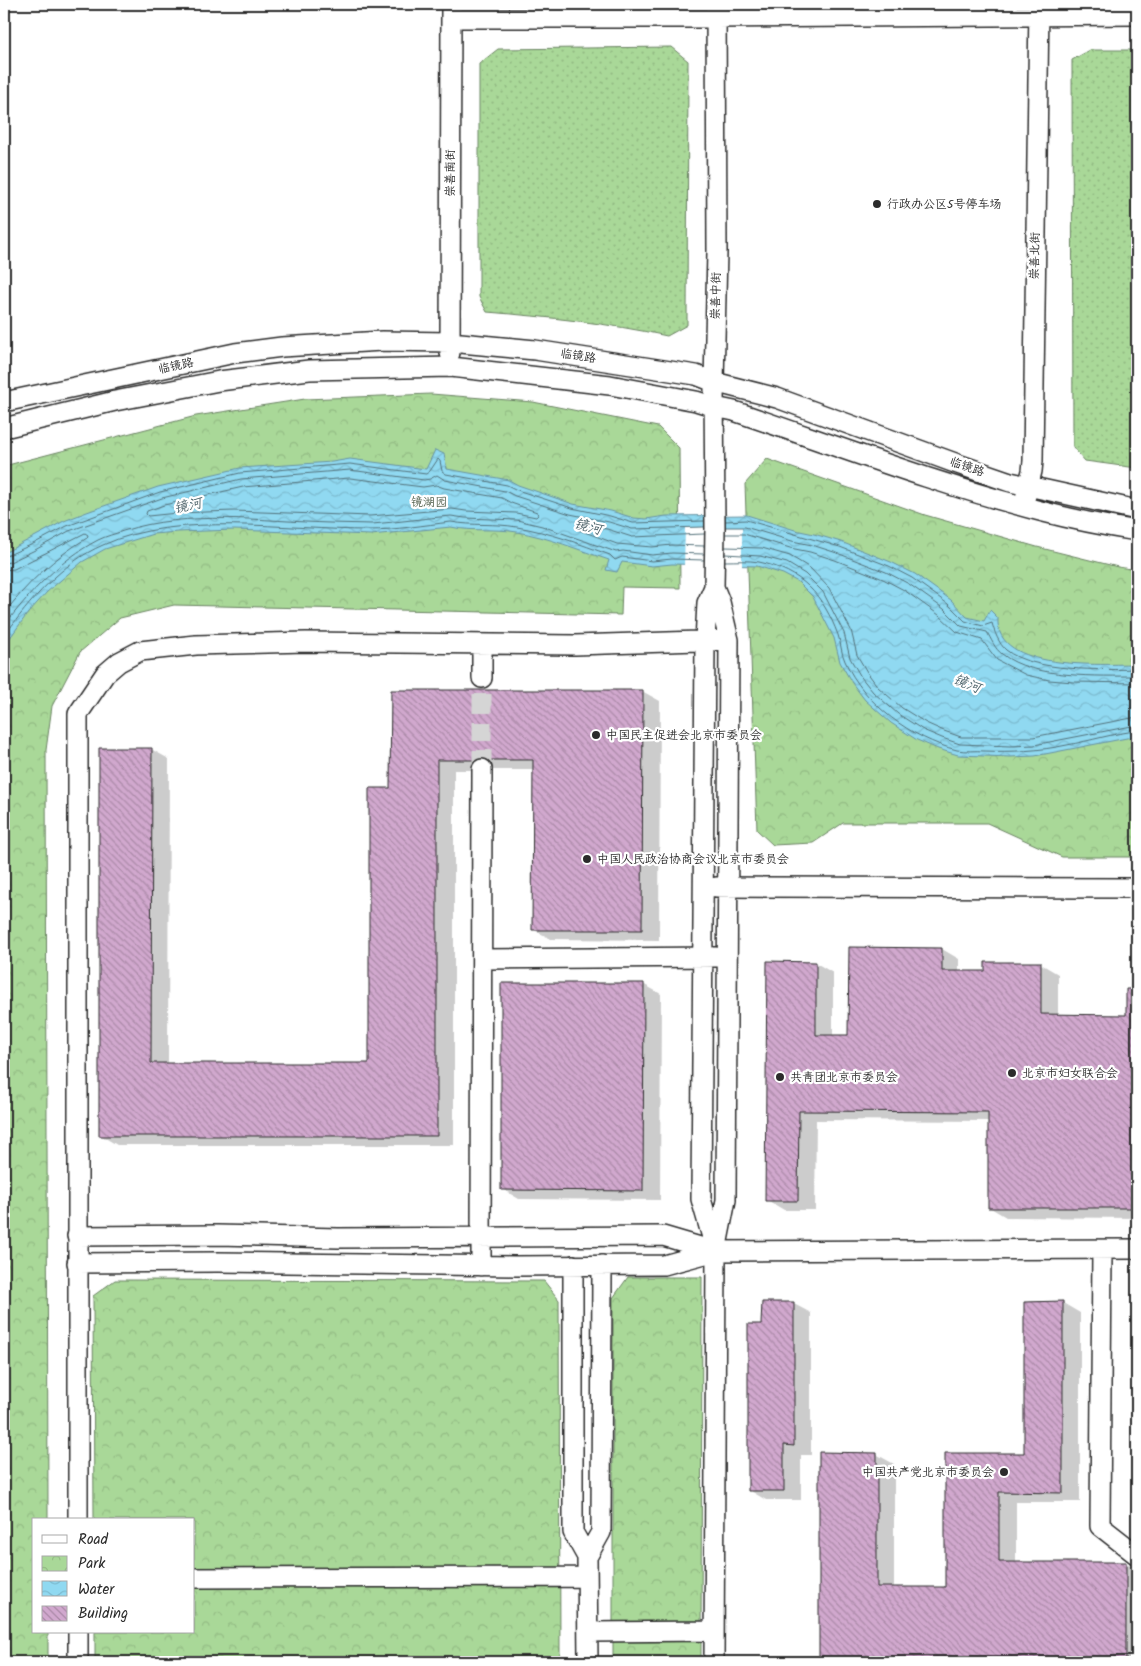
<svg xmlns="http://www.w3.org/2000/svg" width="1141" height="1666" font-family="Kalam,'LXGW WenKai TC',sans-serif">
<defs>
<pattern id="grass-dots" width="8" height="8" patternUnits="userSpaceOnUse" patternTransform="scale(1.25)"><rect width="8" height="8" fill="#a9d898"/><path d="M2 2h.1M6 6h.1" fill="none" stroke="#92ba83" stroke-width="1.8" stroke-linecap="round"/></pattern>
<pattern id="park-crowns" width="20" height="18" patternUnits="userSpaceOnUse" patternTransform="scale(1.25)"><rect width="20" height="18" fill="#a9d898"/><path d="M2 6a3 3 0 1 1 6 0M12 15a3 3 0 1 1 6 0" fill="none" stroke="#92ba83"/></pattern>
<pattern id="water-waves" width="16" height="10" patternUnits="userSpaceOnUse" patternTransform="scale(1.25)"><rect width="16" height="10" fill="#90d9f1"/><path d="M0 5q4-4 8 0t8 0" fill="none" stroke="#7cbacf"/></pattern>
<pattern id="building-back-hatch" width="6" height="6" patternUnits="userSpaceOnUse" patternTransform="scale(1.25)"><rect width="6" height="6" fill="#d1a8ce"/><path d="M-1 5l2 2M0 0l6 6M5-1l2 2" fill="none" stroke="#aa89a7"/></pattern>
</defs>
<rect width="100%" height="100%" fill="#fff"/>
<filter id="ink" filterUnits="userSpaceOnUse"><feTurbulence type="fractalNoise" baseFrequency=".02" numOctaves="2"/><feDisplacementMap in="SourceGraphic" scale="10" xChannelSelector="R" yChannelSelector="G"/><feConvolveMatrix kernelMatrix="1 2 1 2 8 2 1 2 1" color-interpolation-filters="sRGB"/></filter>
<g filter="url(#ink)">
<!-- grass -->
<path fill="url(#grass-dots)" stroke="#6a8262" d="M 671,47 L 688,61 L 687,325 L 667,336 C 608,323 548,317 487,312 L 479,297 L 479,64 L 498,49 Z
M 1090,50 L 1137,50 L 1137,468 L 1085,461 L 1073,447 L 1072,60 Z"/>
<!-- park -->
<path fill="url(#park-crowns)" stroke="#6a8262" d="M 431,394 L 533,402 L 658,427 L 679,448 L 680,588 L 622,587 L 621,615 L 174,605 L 120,618 L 80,652 L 52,706 L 46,750 L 48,1520 L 34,1520 L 34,1632 L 48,1632 L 48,1662 L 4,1662 L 4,466 L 196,416 L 305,399 Z
M 767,459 L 925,515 L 1037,547 L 1118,567 L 1137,570 L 1137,857 L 1062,857 L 987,823 L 843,823 L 813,843 L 773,845 L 757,830 L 745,484 Z
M 628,1277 L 702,1277 L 701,1662 L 613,1662 L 613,1298 Z
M 115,1280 L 544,1281 L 559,1300 L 560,1662 L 95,1662 L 95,1632 L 194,1632 L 194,1520 L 94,1520 L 93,1296 Z"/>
<!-- water -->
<path fill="url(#water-waves)" stroke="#6893a2" d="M 435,450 L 444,454 L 447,469 L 509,480 L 518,485 L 573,504 L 611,511 L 634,518 L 646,519 L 666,516 L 747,515 L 795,530 L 814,534 L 841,542 L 891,562 L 915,574 L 951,600 L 967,617 L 984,621 L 990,610 L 998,618 C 994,672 1103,664 1137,664 L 1137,736 L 1035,756 L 1010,757 L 958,755 L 938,749 L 917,740 L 891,723 L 865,700 L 852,683 L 840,662 L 834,638 L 813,597 L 798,582 L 783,574 L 757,566 L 672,564 L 652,566 L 622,562 L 617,572 L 606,570 L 609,560 C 579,550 548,537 517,532 C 495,528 473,532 451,527 L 371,535 L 234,530 L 178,532 L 153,534 L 105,549 L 82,562 L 47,592 L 28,613 L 4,646 L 4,553 L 64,521 L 87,512 L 158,487 L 240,468 L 332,462 L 350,459 L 426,469 Z"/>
<!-- pier -->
<path fill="#fff" d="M 685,527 L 742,527 L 742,569 L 684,567 Z"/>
<!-- shadow -->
<path fill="#0003" d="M 392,691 L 642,691 L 660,701 L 659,940 L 551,939 L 534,930 L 534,770 L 454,770 L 454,1145 L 117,1145 L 100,1135 L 151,749 L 169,759 L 168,1064 L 370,1064 L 392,790 Z
M 942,949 L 959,959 L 959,972 L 986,973 L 1041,964 L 1058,974 L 1058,1016 L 1127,1016 L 1127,990 L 1137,990 L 1137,1218 L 1006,1217 L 989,1207 L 990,1121 L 816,1120 L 815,1210 L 784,1210 L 767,1200 L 768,963 L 816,963 L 833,973 L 833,1036 L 850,1036 Z
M 643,984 L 661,994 L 660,1200 L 519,1199 L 502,1189 Z
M 1063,1303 L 1080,1313 L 1080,1502 L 1016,1502 L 1016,1563 L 1126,1563 L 1137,1570 L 1137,1662 L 820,1662 L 820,1454 L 876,1454 L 894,1464 L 894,1588 L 946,1588 L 946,1454 L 1025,1454 Z
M 794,1304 L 811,1313 L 811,1455 L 801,1455 L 801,1500 L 766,1500 L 749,1490 L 763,1325 Z"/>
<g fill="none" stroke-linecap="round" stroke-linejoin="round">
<!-- shore -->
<path stroke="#53717a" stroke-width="1" d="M 350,478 L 423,487 L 436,485 L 444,488 L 502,498 L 511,503 L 537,512 L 538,515 L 536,517 L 516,513 L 466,511 L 452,509 L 370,516 L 234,511 L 177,513 L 148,516 L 146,514 L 147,511 L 164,505 L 243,487 Z
M 726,521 L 746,520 L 840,547 L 889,566 L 912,578 L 948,604 L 965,621 L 983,626 L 992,623 C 994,631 999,644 1006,650 C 1033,672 1103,670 1137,669
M 726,527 L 745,527 L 792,541 L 812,545 L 837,553 L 886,572 L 909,584 L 944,609 L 961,626 L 987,632 C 991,639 995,649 1002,654 C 1033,679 1099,676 1137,676
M 726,534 L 744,534 L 790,548 L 810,552 L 835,560 L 883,579 L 904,590 L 939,615 L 957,632 L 982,640 L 997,660 L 1026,675 L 1049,680 L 1073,682 L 1137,683
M 704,546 L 672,545 L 652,547 L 617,544 L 579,530 L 578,527 L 581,525 L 607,529 L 632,537 L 704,534
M 725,547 L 762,548 L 790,556 L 810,568 L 829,588 L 851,630 L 857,655 L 867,672 L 878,687 L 902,708 L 926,723 L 944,731 L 961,737 L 1033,737 L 1137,717
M 725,554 L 760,556 L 787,563 L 805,574 L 823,592 L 844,633 L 850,658 L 861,677 L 873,692 L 898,714 L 923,730 L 942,738 L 960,744 L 1010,746 L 1034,745 L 1137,725
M 4,557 L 33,544 L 67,526 L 160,492 L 240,473 L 350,464 L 426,474 L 430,471 L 438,459 L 440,461 L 442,471 L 446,474 L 507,485 L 517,490 L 572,508 L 610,516 L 633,523 L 704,521
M 725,561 C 736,561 748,560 759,562 C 802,571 823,595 838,635 C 841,643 841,653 845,661 C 864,704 912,739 957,750 C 966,752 975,750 984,751 C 1012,752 1039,751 1067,745 C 1090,741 1114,733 1137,731
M 4,563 L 10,562 L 35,550 L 69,531 L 162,498 L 241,479 L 350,470 L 424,480 L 430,479 L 437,475 L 445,480 L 505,491 L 515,496 L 570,514 L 609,522 L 632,529 L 704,527
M 4,570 L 14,569 L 85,533 L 88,535 L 87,538 C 55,557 27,583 4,614
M 4,626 C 30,592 60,560 98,540 C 106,536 115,534 123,531 C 189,510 262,521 330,523 C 344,523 358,524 372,524 C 399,522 425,518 451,516 L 465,518 L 517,520 L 542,526 L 616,552 L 623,551 L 652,555 L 672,553 L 704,554
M 4,636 C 30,601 61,563 103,545 C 177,511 288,530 368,530 C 396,530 424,525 451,522 C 473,526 495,523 517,527 C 549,532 580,544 610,555 L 615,560 L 622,557 L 652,561 L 672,559 L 704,560"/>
</g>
<!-- building -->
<path fill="url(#building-back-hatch)" stroke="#2b2b2b" d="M 391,690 L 643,690 L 642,930 L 532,930 L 533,760 L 437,760 L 437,1136 L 99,1136 L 99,748 L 152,748 L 151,1063 L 369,1063 L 369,788 L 390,788 Z
M 849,947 L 942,948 L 942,971 L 985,971 L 985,962 L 1041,962 L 1041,1014 L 1126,1015 L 1126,989 L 1137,989 L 1137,1208 L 988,1208 L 988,1112 L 799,1111 L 798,1201 L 765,1201 L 767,961 L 816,962 L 816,1035 L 848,1035 Z
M 501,983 L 644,983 L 643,1191 L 501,1190 Z
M 1063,1301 L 1063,1493 L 999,1492 L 999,1562 L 1126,1562 L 1126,1662 L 819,1662 L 819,1452 L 877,1453 L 877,1587 L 945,1587 L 945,1453 L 1024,1453 L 1024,1302 Z
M 762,1302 L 794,1302 L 794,1446 L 784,1445 L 784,1491 L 748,1491 L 748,1324 L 761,1324 Z"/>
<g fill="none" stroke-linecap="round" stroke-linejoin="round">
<!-- minor-tunnel -->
<path stroke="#d5d5d5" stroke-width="19" stroke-dasharray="19 9" stroke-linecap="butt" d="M 482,769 L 482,678"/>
<defs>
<path id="minor" d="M 451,18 L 716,18 L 1137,15
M 450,353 L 451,4
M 4,402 L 235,353 L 282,347 L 382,341 L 450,342 L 535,350 L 696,375 L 714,382 L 777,398 L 955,463 L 1010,482 L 1137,510
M 4,428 L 115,401 L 219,381 L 309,370 L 451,367 L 610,385 L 696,401 L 715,407 L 734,411 C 837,446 939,485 1044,512 C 1075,520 1106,526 1137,531
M 1025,499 L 1032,471 L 1033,461 L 1039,4
M 714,587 L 720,602 L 729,640 L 726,1200 L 716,1251 L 714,1662
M 482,644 L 482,678
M 716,887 L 1137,888
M 482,959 L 716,957
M 77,1236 L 217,1235 L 338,1238 L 663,1236 L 714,1251
M 1102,1250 L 1100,1526 L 1137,1555
M 716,1251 L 701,1199 L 705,641 L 707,603 L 714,587 L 715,529 L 714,382 L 717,252 L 716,4
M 77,1263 L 217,1262 L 514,1266 L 664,1265 L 716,1251 L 1137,1249
M 573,1265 L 573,1532 L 587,1557
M 481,1266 L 482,769
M 78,1520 L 78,714 L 105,674 L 119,662 L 140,651 L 196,645 L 306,642 L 575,645 L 729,640
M 194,1578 L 587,1577
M 588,1632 L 714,1631
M 78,1662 L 78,1632
M 588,1662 L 587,1557 L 601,1532 L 602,1265"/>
</defs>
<!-- minor casing -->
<use href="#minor" stroke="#2b2b2b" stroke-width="22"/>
<!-- minor -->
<use href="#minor" stroke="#fff" stroke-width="19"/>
</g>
</g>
<!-- markers -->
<g fill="#2b2b2b" stroke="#fff" stroke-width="2">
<circle cx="877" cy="204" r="5"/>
<circle cx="596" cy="735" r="5"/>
<circle cx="587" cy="859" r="5"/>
<circle cx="1012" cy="1073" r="5"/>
<circle cx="780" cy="1077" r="5"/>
<circle cx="1004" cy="1472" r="5"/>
</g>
<g text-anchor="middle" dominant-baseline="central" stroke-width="4.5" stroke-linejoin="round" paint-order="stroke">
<!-- street labels -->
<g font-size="12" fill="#2b2b2b" stroke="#fff">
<text transform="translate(450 173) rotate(-90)">崇善南街</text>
<text transform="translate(1035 256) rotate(-89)">崇善北街</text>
<text transform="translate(716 296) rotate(-89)">崇善中街</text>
<text transform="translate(578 356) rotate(9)">临镜路</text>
<text transform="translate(176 366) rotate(-12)">临镜路</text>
<text transform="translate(967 467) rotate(19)">临镜路</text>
</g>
<!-- poi labels -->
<g font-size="12" fill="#2b2b2b" stroke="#fff" text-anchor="start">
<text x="887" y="204">行政办公区5号停车场</text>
<text x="606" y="735">中国民主促进会北京市委员会</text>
<text x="597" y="859">中国人民政治协商会议北京市委员会</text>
<text x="1022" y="1073">北京市妇女联合会</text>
<text x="790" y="1077">共青团北京市委员会</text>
<text x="994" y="1472" text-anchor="end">中国共产党北京市委员会</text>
</g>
<!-- park labels -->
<g font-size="12" fill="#515f4c" stroke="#fff">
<text x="429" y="502">镜湖园</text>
</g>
<!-- water labels -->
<g font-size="14" font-style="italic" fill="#495f66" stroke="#fff">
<text transform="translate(188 506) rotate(-13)">镜河</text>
<text transform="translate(588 527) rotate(14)">镜河</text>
<text transform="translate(967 684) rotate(22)">镜河</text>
</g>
</g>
<!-- margin -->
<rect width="1141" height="1666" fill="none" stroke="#fff" stroke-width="20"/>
<rect x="10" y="10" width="1121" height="1646" fill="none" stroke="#2b2b2b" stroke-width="2" filter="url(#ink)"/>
<!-- legend -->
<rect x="32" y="1518" width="162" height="115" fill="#ffffff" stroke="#aaaaaa"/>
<rect x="42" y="1535" width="25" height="8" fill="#ffffff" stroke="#aaaaaa"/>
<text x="78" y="1544" font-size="15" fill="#2b2b2b">Road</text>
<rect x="42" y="1556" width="25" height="15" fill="url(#park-crowns)" stroke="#aaaaaa"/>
<text x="78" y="1568" font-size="15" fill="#2b2b2b">Park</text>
<rect x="42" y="1581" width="25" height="15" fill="url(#water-waves)" stroke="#aaaaaa"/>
<text x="78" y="1594" font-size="15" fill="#2b2b2b">Water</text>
<rect x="42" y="1606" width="25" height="15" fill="url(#building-back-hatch)" stroke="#aaaaaa"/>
<text x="78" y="1618" font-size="15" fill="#2b2b2b">Building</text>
</svg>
